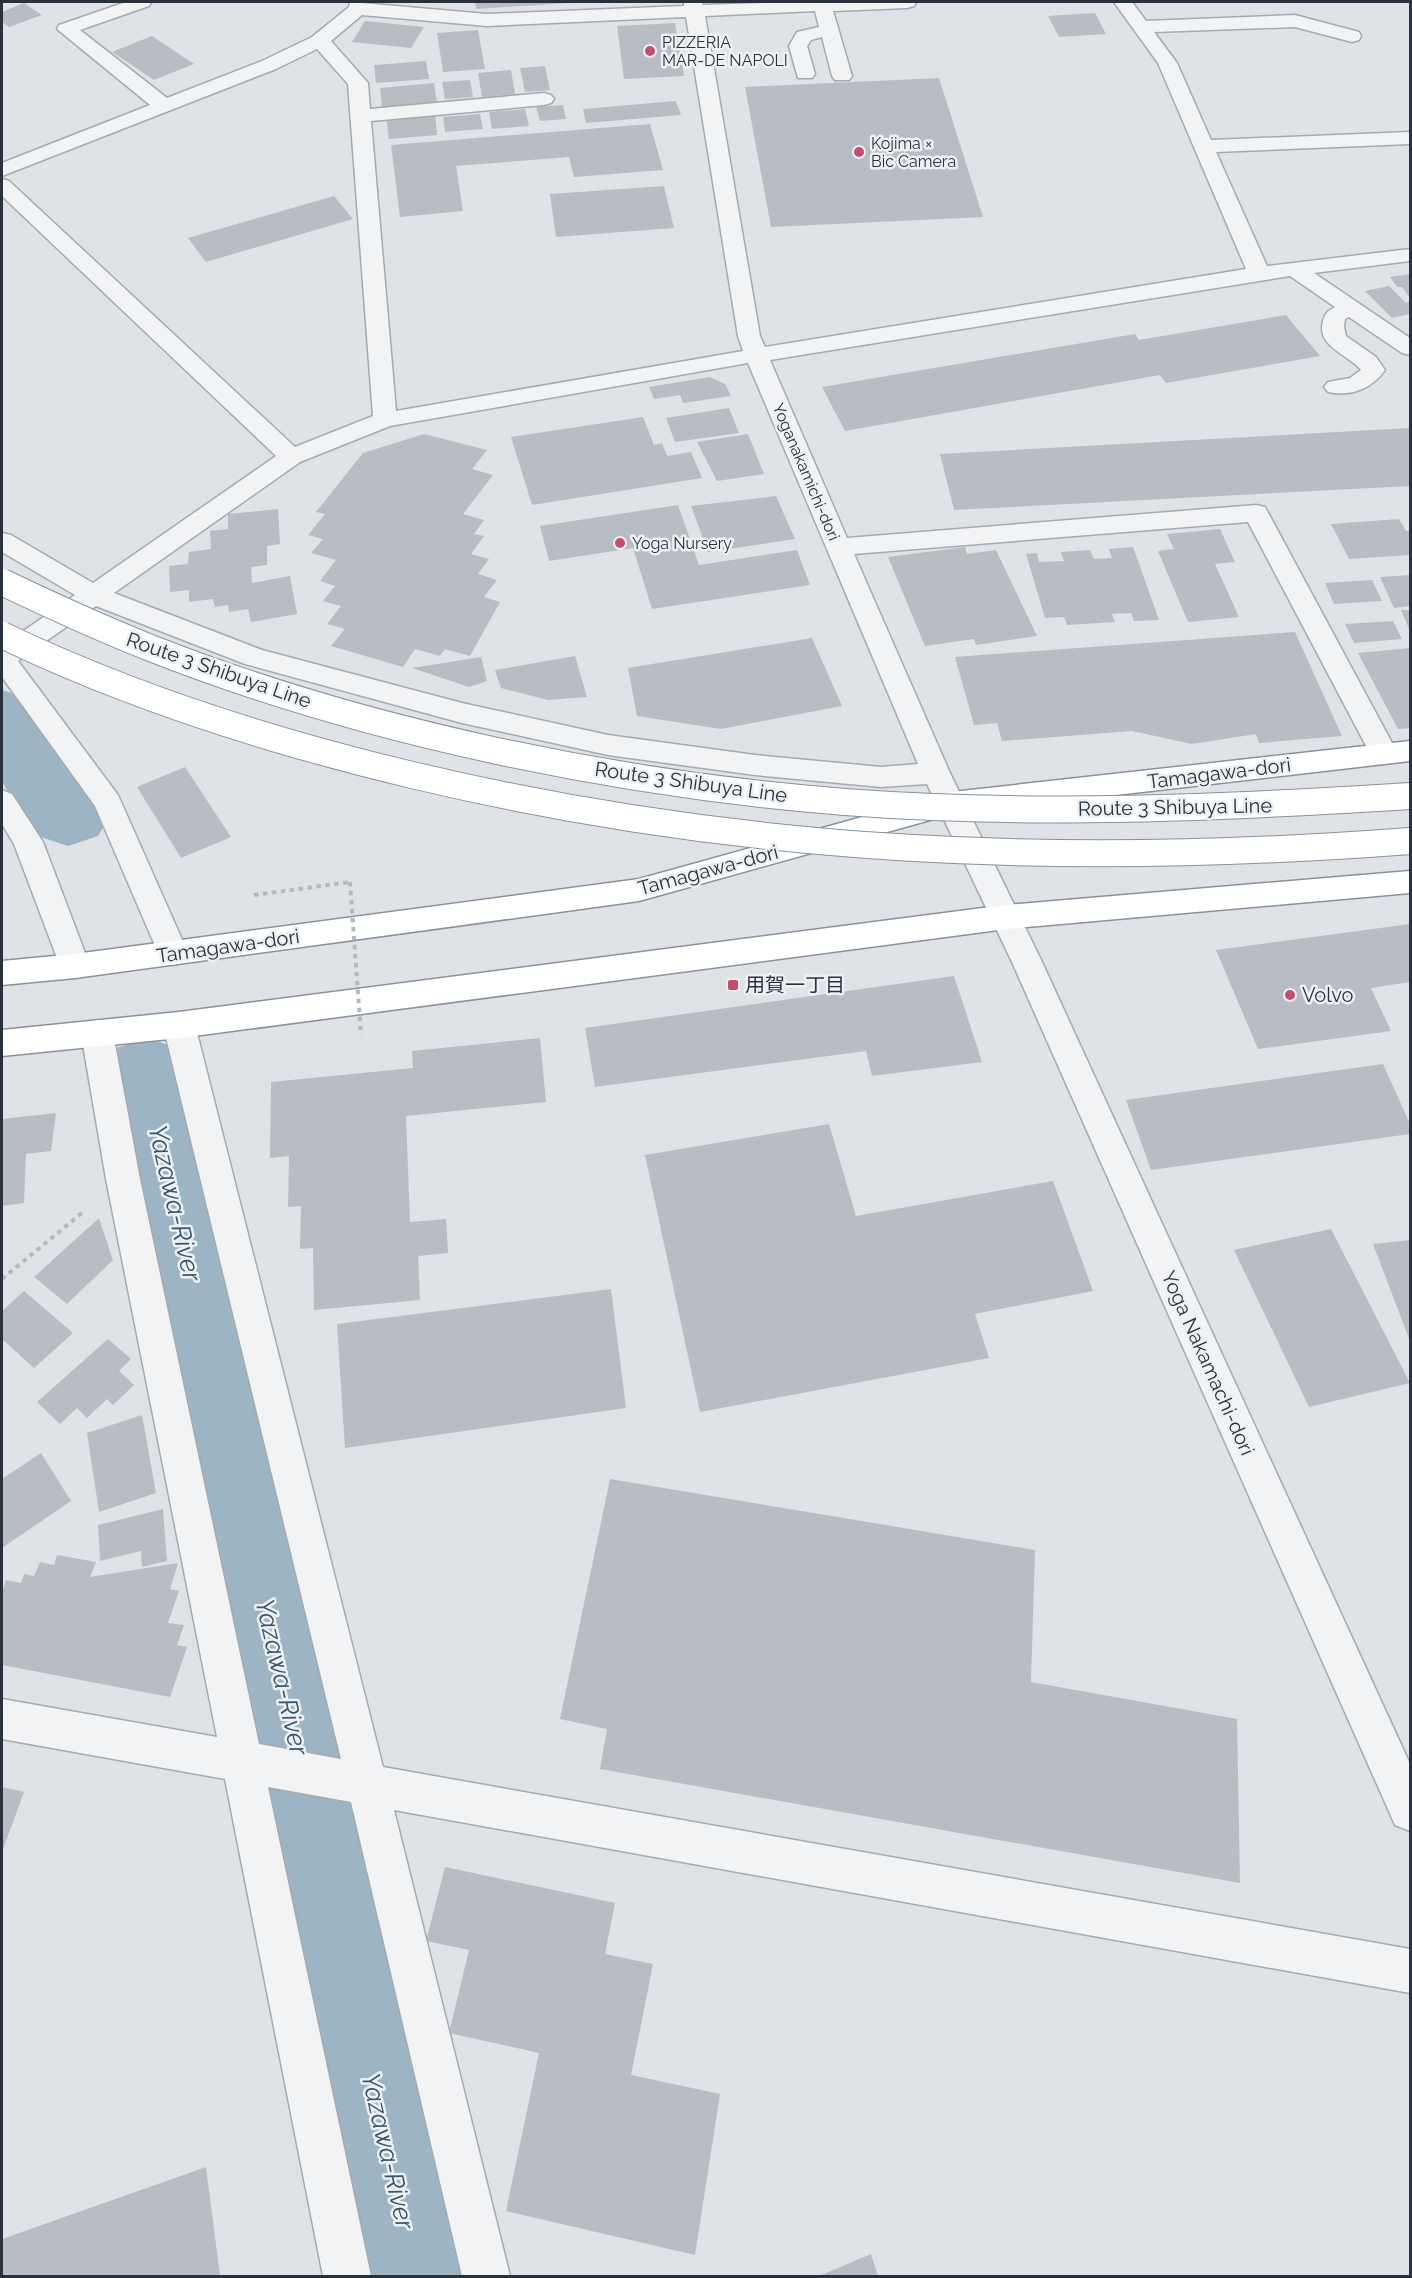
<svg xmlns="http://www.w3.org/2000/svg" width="1412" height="2278" font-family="Raleway,'Noto Sans JP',sans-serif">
<rect width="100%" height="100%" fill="#dfe3e7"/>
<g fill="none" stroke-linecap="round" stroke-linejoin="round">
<!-- river -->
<path fill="#9db4c4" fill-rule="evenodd" d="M 2,690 L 31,699 L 98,792 L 111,814 L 98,836 L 68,846 L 38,836 L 2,782 Z
M 147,1038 L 181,1049 L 195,1077 L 486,2276 L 346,2276 L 99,1077 L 113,1049 Z"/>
</g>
<!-- building -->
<path fill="#b7bdc3" d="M 475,2 L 570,2 L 570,3 L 476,9 Z
M 24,3 L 42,15 L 9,27 L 2,22 L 2,12 Z
M 1095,13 L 1106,34 L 1059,37 L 1048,16 Z
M 365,21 L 424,27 L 411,48 L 352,42 Z
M 675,23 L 684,76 L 624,79 L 617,26 Z
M 478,30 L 485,69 L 443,72 L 437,33 Z
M 152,36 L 194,64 L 154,80 L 112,52 Z
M 426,61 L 429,79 L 376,83 L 374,65 Z
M 545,66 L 550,90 L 525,92 L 520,68 Z
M 511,70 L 515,94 L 482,97 L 478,73 Z
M 939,78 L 983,217 L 771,227 L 745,87 Z
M 470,80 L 473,97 L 445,99 L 442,82 Z
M 434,83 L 437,103 L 382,108 L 380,88 Z
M 676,101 L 681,115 L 586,123 L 583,109 Z
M 563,105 L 566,119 L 540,121 L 536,107 Z
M 525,109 L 529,126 L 492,129 L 489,112 Z
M 435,113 L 437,135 L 389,139 L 386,117 Z
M 480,114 L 483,129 L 445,132 L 443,117 Z
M 650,124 L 663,170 L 574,177 L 569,157 L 456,166 L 463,211 L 400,217 L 391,145 Z
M 664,186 L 674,228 L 556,237 L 550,194 Z
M 334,196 L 353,219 L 206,262 L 188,238 Z
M 1410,274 L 1410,298 L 1402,287 L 1397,287 L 1390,277 Z
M 1389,286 L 1406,303 L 1410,302 L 1410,314 L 1392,318 L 1365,291 Z
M 1286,315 L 1320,356 L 1166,383 L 1160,375 L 845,431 L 822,387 L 1135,334 L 1139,340 Z
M 710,377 L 725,384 L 731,396 L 683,403 L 680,395 L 654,399 L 649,387 Z
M 729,408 L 739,433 L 675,442 L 666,418 Z
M 643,417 L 654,445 L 662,443 L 667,456 L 691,452 L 702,478 L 532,505 L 511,437 Z
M 1410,428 L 1410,486 L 954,510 L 940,454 Z
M 424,434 L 487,450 L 472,469 L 493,475 L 463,514 L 484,520 L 474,534 L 484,536 L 471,554 L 489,559 L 478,574 L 497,580 L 484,597 L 500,602 L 470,656 L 445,649 L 440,656 L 415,649 L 403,667 L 331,646 L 345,629 L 327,624 L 341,606 L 323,601 L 335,586 L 320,581 L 336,560 L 311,553 L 323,539 L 308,535 L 325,514 L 316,512 L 363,453 Z
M 748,434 L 764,474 L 717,481 L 697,442 Z
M 776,496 L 795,539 L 708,552 L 691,506 Z
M 678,505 L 699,565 L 797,550 L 810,585 L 652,609 L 633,548 L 549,561 L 540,526 Z
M 278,509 L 280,544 L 267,546 L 267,565 L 251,567 L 252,583 L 290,576 L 297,614 L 251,622 L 248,609 L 229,612 L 228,605 L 215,607 L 213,599 L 189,602 L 189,590 L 170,592 L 169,566 L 188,564 L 189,552 L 211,549 L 210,531 L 228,529 L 228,514 Z
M 1399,519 L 1406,531 L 1410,531 L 1410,555 L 1349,559 L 1331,524 Z
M 1220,529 L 1235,562 L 1215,564 L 1239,617 L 1188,622 L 1158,551 L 1174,549 L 1167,534 Z
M 965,547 L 967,554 L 996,550 L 1037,636 L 976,645 L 974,639 L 925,646 L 888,557 Z
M 1133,547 L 1159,620 L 1134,621 L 1131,613 L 1112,614 L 1115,622 L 1067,625 L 1064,617 L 1045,618 L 1026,554 L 1037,553 L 1039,562 L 1064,561 L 1061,552 L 1090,550 L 1094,559 L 1112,558 L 1109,549 Z
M 1410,575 L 1410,606 L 1394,608 L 1380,577 Z
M 1372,580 L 1382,601 L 1334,604 L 1325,583 Z
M 1401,610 L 1410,610 L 1410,631 Z
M 1393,621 L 1402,639 L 1354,643 L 1345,624 Z
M 1295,632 L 1342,736 L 1259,743 L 1256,734 L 1192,744 L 1132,731 L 1002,741 L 997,723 L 974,725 L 955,657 Z
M 812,638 L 842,706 L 721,729 L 637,716 L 628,668 Z
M 1410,648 L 1410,728 L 1398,729 L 1358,653 Z
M 575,656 L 587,697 L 548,700 L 501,688 L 495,670 Z
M 481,657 L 487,681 L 469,687 L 412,668 Z
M 185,767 L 231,837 L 181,858 L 137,787 Z
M 1410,924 L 1410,982 L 1371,988 L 1391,1031 L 1258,1049 L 1216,950 Z
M 954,976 L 982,1062 L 872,1076 L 866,1051 L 595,1087 L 585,1028 Z
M 540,1038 L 546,1102 L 406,1116 L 410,1222 L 446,1219 L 448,1253 L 418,1256 L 420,1300 L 314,1310 L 313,1248 L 300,1249 L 301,1206 L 288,1207 L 289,1156 L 270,1158 L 271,1082 L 413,1068 L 412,1051 Z
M 1383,1064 L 1410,1124 L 1410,1134 L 1151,1170 L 1126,1100 Z
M 56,1113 L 51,1151 L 26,1154 L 24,1203 L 2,1206 L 2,1119 Z
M 829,1124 L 856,1216 L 1053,1181 L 1093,1291 L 975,1314 L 989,1358 L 700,1412 L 645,1155 Z
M 99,1218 L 113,1260 L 67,1304 L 34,1277 Z
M 1331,1229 L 1410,1383 L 1309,1407 L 1234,1250 Z
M 1410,1240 L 1410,1341 L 1373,1244 Z
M 611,1289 L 626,1408 L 345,1448 L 337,1324 Z
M 24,1291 L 73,1333 L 34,1368 L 2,1339 L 2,1311 Z
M 108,1339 L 131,1359 L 119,1371 L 134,1385 L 113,1405 L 107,1399 L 87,1418 L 77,1408 L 60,1424 L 37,1402 Z
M 142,1415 L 156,1493 L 99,1512 L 87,1433 Z
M 41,1453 L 71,1501 L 2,1548 L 2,1479 Z
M 610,1479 L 1035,1550 L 1031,1682 L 1237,1719 L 1240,1883 L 600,1769 L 607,1729 L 560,1719 Z
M 163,1509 L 167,1561 L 142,1567 L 141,1551 L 100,1561 L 98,1525 Z
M 57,1555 L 96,1562 L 90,1577 L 178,1563 L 170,1589 L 179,1591 L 168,1623 L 184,1625 L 177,1645 L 187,1647 L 170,1697 L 2,1665 L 2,1592 L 6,1580 L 21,1583 L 24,1574 L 34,1576 L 40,1562 L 54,1565 Z
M 2,1787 L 24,1792 L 2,1852 Z
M 445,1867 L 615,1903 L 605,1954 L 653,1964 L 631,2075 L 720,2094 L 695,2255 L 506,2211 L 539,2053 L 449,2033 L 469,1950 L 426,1941 Z
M 206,2167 L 220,2276 L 2,2276 L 2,2239 Z
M 871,2254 L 878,2276 L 819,2276 Z"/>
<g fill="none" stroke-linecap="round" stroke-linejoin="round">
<defs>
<path id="minor" d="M 126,2 L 151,2 L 149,6 L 80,30 L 167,98 L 262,61 L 312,37 L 349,7 L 350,2 L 487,14 L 684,6 L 684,2 L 702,2 L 703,5 L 790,2 L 916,2 L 914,6 L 907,8 L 833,11 L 852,76 L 849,80 L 835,80 L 832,76 L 822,37 L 811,40 L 807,46 L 815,74 L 812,78 L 798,78 L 789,46 L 797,32 L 819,27 L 815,11 L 705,16 L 760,336 L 765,347 L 1246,269 L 1158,63 L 1114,2 L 1132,2 L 1146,21 L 1295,15 L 1359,32 L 1361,36 L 1359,40 L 1352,42 L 1295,27 L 1154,32 L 1177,63 L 1211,140 L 1410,132 L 1410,144 L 1216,152 L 1267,266 L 1410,249 L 1410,261 L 1314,273 L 1410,338 L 1410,355 L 1402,353 L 1349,317 L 1345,319 L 1344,327 L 1346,336 L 1376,357 L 1385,370 C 1372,389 1350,397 1328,392 L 1324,387 L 1328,382 L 1350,378 L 1361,370 C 1348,354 1316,347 1323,321 C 1325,313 1328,311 1335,307 L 1290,276 L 770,360 L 847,538 L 1256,505 L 1265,507 L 1398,754 L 1394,761 L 1384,764 L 1374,761 L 1248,522 L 854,554 L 950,773 L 1042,962 L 1410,1764 L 1410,1831 L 1395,1825 L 1012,962 L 927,784 L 881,787 L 755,775 L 608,755 L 462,723 L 245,664 L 96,606 L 18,661 L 118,795 L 188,953 L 184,962 L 173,965 L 162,962 L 95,806 L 2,677 L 2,646 L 75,595 L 2,552 L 2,533 L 11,535 L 93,583 L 276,456 L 2,196 L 2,179 L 9,181 L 295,447 L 373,416 L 348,84 L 317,49 L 276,69 L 2,176 L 2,163 L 150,105 L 57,29 L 59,25 ZM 362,15 L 487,26 L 686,17 L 738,336 L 743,351 L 396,411 L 371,121 L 544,105 L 551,103 L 554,99 L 551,95 L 544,93 L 370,109 L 368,83 L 331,41 ZM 748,363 L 918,764 L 881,767 L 755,755 L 608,735 L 462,703 L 262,650 L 114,593 L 300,462 L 390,426 Z
M 2,790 L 12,794 L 43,842 L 90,966 L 86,975 L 75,978 L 64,975 L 60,966 L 14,844 L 2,824 Z
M 179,1012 L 190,1016 L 195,1025 L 383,1767 L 1410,1949 L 1410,1993 L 394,1810 L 510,2276 L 462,2276 L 351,1802 L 268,1787 L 371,2276 L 323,2276 L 225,1779 L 2,1739 L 2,1699 L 217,1737 L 106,1179 L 81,1033 L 86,1024 L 97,1020 L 108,1024 L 113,1033 L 140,1179 L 259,1744 L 341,1759 L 163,1025 L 168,1016 Z"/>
<path id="highway" d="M 1410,741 L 1410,761 L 952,814 L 639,901 L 75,978 L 2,985 L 2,961 L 75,954 L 639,879 L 952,792 Z
M 1410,871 L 1410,893 L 1006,929 L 179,1038 L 2,1056 L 2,1030 L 179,1012 L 1006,905 Z"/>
</defs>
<!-- minor casing -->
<use href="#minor" stroke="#a5aab0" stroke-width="3"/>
<!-- highway casing -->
<use href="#highway" stroke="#88929c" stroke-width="3"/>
<!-- path -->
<path stroke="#b5b9be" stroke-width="4" stroke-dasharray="4.5 4.5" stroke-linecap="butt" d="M 254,895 L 350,882
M 2,1279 L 83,1212"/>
<!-- minor -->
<use href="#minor" fill="#f1f3f5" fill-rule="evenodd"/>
<!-- highway -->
<use href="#highway" fill="#fff" fill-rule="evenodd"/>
<defs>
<path id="highway-bridge" d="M 2,582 C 50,605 98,627 148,647 C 363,732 615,784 845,802 C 1033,816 1222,808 1410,796
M 2,635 C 133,698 270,741 412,775 C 747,855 1068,867 1410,841"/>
</defs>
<!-- highway-bridge casing -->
<use href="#highway-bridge" stroke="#88929c" stroke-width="28" stroke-linecap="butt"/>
<!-- path-bridge -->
<path stroke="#b5b9be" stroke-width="4" stroke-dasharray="4.5 4.5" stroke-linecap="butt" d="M 350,882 L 361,1035"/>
<!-- highway-bridge -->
<use href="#highway-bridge" stroke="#fff" stroke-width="26"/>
</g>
<!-- markers -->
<g fill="#c14f6e" stroke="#eef1f4" stroke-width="2">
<circle cx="650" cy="51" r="6"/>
<circle cx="859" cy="152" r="6"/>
<circle cx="620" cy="543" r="6"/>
<rect x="727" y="979" width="12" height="12" rx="3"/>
<circle cx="1290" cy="995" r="6"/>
</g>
<g text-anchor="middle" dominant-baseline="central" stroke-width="5" stroke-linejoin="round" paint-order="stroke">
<!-- far-poi labels -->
<g font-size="16" fill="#29323c" stroke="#eef1f4" text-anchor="start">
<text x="662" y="42">PIZZERIA<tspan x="662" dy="18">MAR-DE NAPOLI</tspan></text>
<text x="871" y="143">Kojima ×<tspan x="871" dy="18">Bic Camera</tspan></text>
<text x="632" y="543">Yoga Nursery</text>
</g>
<!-- far-street labels -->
<g font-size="16" fill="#29323c" stroke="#eef1f4">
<text transform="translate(806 472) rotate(67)">Yoganakamichi-dori</text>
</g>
<!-- street labels -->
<g font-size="20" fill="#29323c" stroke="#eef1f4">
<text transform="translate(219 670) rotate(19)">Route 3 Shibuya Line</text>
<text transform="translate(1219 773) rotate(-7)">Tamagawa-dori</text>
<text transform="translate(691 782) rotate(8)">Route 3 Shibuya Line</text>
<text transform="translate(1175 807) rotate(-1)">Route 3 Shibuya Line</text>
<text transform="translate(708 870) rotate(-15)">Tamagawa-dori</text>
<text transform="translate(228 946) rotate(-8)">Tamagawa-dori</text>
<text transform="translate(1208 1363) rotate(66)">Yoga Nakamachi-dori</text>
</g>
<!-- poi labels -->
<g font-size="20" fill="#29323c" stroke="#eef1f4" text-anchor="start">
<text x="745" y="985">用賀一丁目</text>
<text x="1302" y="995">Volvo</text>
</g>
<!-- near-water labels -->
<g font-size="26" font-style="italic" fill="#37556c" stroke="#eef1f4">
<text transform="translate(175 1203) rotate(77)">Yazawa-River</text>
<text transform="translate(282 1677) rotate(77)">Yazawa-River</text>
<text transform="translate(388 2151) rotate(77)">Yazawa-River</text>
</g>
</g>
<!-- border -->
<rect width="1412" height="2278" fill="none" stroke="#29323c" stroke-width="6"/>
</svg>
